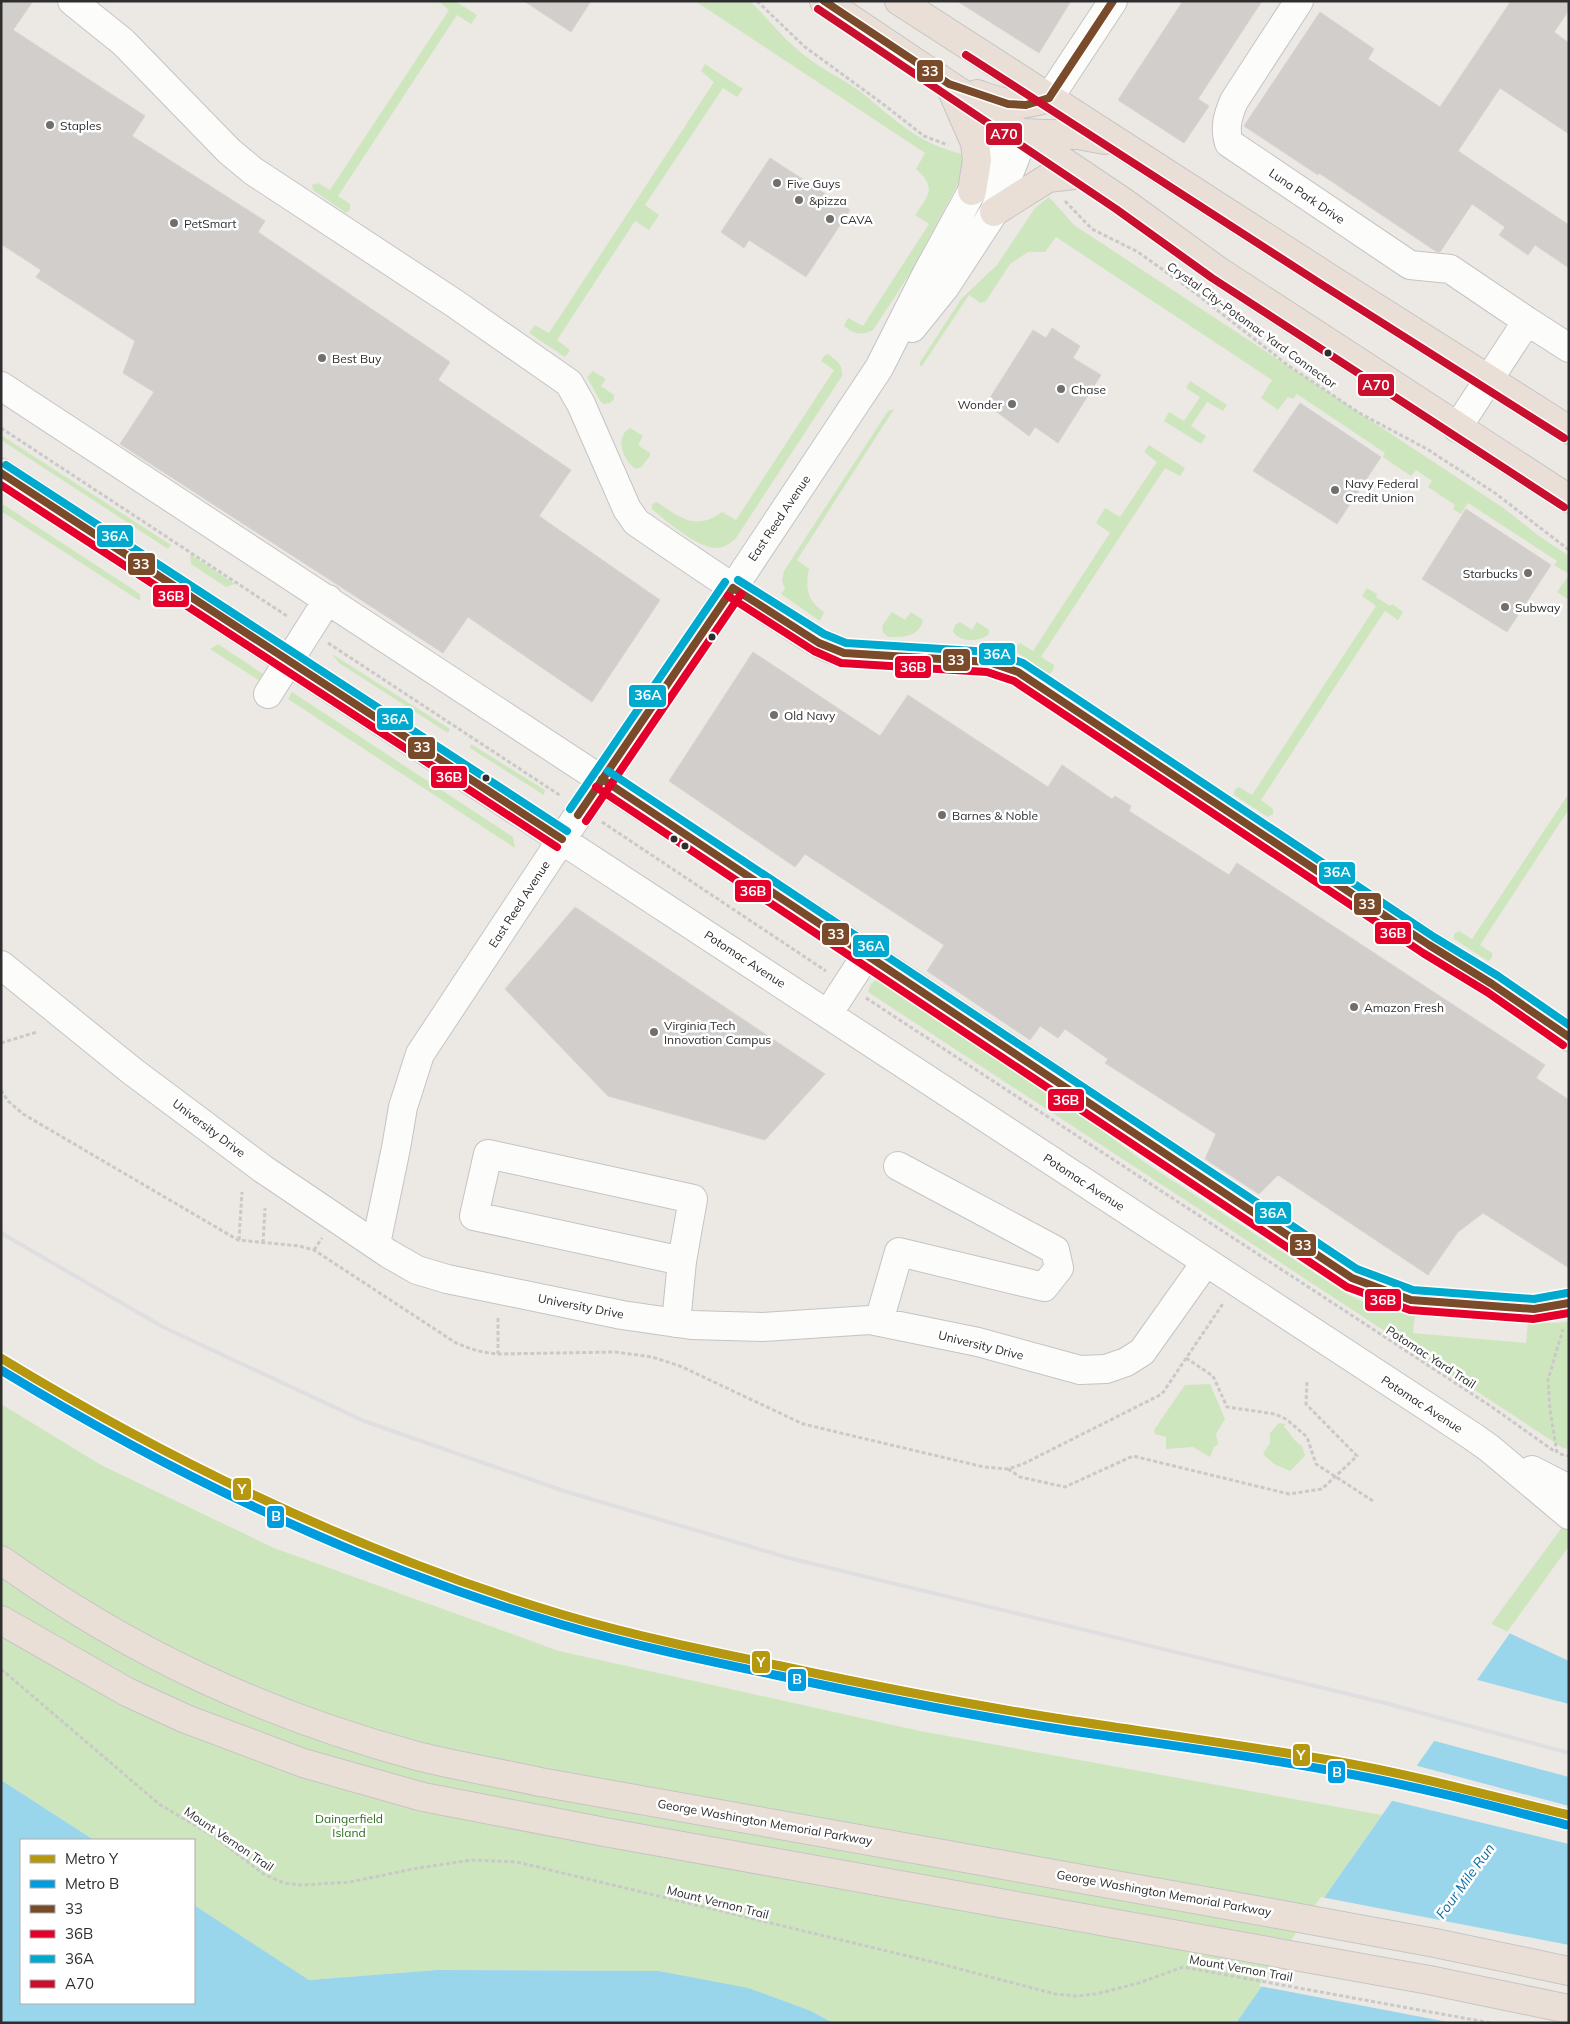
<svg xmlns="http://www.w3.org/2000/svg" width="1570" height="2024" font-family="Mulish,sans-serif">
<rect width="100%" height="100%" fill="#ece8e4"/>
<!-- green -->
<path fill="#cee6be" d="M 438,1 L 455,1 L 477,15 L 471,24 L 457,15 L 338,196 L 350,204 L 350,210 L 346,213 L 313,190 L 312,185 L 318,183 L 330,190 L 449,10 Z
M 695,1 L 750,1 C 768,19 785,40 804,55 C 822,70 844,79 862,93 C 898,122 918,144 966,155 L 962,176 L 911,272 L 873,330 C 861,336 854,334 844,326 L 848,318 L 863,326 L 929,224 L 915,215 C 929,195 937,188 916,169 L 925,153 Z
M 705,64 L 743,89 L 737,97 L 723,88 L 645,205 L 659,215 L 649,230 L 635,221 L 557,340 L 570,350 L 565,357 L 529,333 L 535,325 L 549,333 L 714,82 L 701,71 Z
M 1049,197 L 1074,225 L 1502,507 L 1539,536 L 1569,556 L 1569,574 L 1554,565 L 1557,561 L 1468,503 L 1461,514 L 1453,509 L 1455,505 L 1428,487 L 1432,481 L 1416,470 L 1411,476 L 1383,457 L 1385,453 L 1297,394 L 1293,399 L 1288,397 L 1278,410 L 1261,398 L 1272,380 L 1056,237 L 1045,252 L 1028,252 L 1010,264 L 986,301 L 981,303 L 969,295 L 922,366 L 920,366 L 920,362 L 962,298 L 997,265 L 1035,208 Z
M 828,354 C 837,361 843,364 842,376 L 736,538 C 730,544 724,548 715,548 C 697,547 666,521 652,509 L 652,504 L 657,502 C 680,518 696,531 722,512 L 736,520 L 834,370 L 821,361 L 825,355 Z
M 593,371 L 606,379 L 601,386 L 614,395 L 614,399 L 610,403 L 604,404 L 600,401 L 587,377 Z
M 1190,381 L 1227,405 L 1223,411 L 1207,402 L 1191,426 L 1206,436 L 1201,444 L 1164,421 L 1169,412 L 1184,421 L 1200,397 L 1186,388 Z
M 894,409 L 797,560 L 809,569 C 805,587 807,601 824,612 L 820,621 L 781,594 L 785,589 L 782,581 L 784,571 L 888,411 Z
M 630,428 L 643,436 L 638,445 L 650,453 L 650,456 L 641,467 L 636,469 C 623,461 614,437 630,428 Z
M 1,435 L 171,545 L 168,549 L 1,440 Z
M 1149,445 L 1185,468 L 1180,476 L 1165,468 L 1041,657 L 1054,665 L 1053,671 L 1049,674 L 1015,651 L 1015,646 L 1020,643 L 1033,651 L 1110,533 L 1096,523 L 1105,508 L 1120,517 L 1157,462 L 1144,452 Z
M 1,503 L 140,594 L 140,601 L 1,511 Z
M 190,554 L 235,584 L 226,587 L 191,564 Z
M 1569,575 L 1569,600 L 1557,592 Z
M 1367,588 L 1377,594 L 1376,597 L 1390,606 L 1392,604 L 1403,612 L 1398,620 L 1385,611 L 1382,615 L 1261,800 L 1273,809 L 1273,814 L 1268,817 L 1234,795 L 1235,789 L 1239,787 L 1252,795 L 1376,606 L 1362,596 Z
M 892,612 L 905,620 L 911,612 L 923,620 C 919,638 902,637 888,637 L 883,632 L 882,626 Z
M 960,622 L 972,630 L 977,622 L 989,630 L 989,634 C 981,642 958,643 953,631 L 955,625 Z
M 218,644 L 263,674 L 263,683 L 210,649 Z
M 332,654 L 450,729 L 448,733 L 339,663 Z
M 292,692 L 513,837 L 515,848 L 288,699 Z
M 471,744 L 545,790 L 544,795 L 470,748 Z
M 1569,793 L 1569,809 L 1480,945 L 1492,953 L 1492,958 L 1488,961 L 1454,939 L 1454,934 L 1459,931 L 1472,939 Z
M 882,979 L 1057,1096 L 1144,1162 L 1347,1294 C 1369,1306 1390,1311 1415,1314 L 1413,1333 L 1526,1343 L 1528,1322 L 1558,1323 L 1569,1321 L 1569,1449 L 1563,1448 L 868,992 L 871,984 L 876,980 Z
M 1210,1384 L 1225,1419 L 1216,1434 L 1218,1444 L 1214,1447 L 1210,1457 L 1193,1447 L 1166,1449 L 1166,1437 L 1155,1434 L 1154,1430 L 1185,1385 Z
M 1,1404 L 101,1465 L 274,1548 L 559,1651 L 920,1731 L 1382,1815 L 1236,2023 L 833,2023 L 811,2011 L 698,1979 L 659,1971 L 437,1970 L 309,1980 L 194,1905 L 194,1840 L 94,1840 L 1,1780 Z
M 1279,1423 L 1286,1424 L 1284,1427 C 1292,1434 1291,1439 1302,1446 L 1305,1456 L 1290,1471 L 1274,1464 L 1263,1454 L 1270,1443 L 1270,1433 Z
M 1563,1526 L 1569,1529 L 1569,1661 L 1491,1624 Z"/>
<!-- water -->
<path fill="#99d6ec" d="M 1569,1549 L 1569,1996 L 1548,2023 L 1236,2023 Z
M 1,1780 L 94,1840 L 21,1840 L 21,2003 L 194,2003 L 194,1905 L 309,1980 L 437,1970 L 659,1971 L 748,1988 L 811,2011 L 833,2023 L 1,2023 Z"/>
<!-- pier -->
<path fill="#ece8e4" d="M 1569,1546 L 1569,1661 L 1507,1632 Z
M 1474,1679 L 1569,1704 L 1569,1777 L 1431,1740 Z
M 1414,1765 L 1569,1806 L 1569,1844 L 1389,1800 Z
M 1321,1897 L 1569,1945 L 1569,1999 L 1551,2023 L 1453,2023 L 1259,1986 Z"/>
<!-- building -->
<path fill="#d1cecb" stroke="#d7d4d0" d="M 1,1 L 33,1 L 13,30 L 145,116 L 132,136 L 265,221 L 258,232 L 450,362 L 438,380 L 571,470 L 539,516 L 660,600 L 592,702 L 468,617 L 443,653 L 120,444 L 154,392 L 123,373 L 135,341 L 36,277 L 41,270 L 1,244 Z
M 524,1 L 591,1 L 571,32 Z
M 957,1 L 1071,1 L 1039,53 Z
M 1183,1 L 1262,1 L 1198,99 L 1209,106 L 1184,143 L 1118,100 Z
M 1511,1 L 1569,1 L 1569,10 L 1554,32 L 1569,43 L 1569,134 L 1500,88 L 1458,151 L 1569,225 L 1569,268 L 1535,245 L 1528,255 L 1499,235 L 1505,227 L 1472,204 L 1440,252 L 1437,252 L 1319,173 L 1318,175 L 1244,126 L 1320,12 L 1374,49 L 1368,59 L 1440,107 Z
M 770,158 L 850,210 L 806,277 L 749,240 L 744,248 L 721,232 Z
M 1052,328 L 1080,346 L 1073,358 L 1101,375 L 1058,443 L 1035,427 L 1029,436 L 986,404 L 1033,330 L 1046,338 Z
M 1300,403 L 1381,457 L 1337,524 L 1253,471 Z
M 1466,509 L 1551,565 L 1507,632 L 1422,579 Z
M 753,652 L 880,736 L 908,695 L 1048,787 L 1062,765 L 1112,799 L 1115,796 L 1131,806 L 1129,811 L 1229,875 L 1237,863 L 1545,1065 L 1536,1078 L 1569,1100 L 1569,1268 L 1483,1213 L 1458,1232 L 1428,1275 L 1278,1175 L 1259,1194 L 1205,1159 L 1216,1134 L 1105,1063 L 1108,1059 L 1065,1029 L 1058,1038 L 1040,1026 L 1030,1040 L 927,971 L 944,945 L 805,854 L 795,867 L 669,781 Z
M 575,907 L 825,1074 L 765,1140 L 608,1096 L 505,989 Z"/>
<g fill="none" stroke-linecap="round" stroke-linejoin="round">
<defs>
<path id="minor" d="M 72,1 L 123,42 L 229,151 L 253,171 L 454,303 L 569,383 L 581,404 L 627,509 L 636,522 C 681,553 727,584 773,614 C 796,628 818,647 844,653 L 989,662 L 1018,672 L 1429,945 L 1492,984 L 1569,1037
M 1299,1 L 1234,101 C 1228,115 1224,128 1229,143 L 1410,265 L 1450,269 L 1527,321
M 1049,98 L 1113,1
M 912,328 L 945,287 L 994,212 L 1016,156 L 1015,140 L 1019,133
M 1,386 L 867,954 L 1352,1278 L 1411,1300 L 1534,1309 L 1569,1303
M 1457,428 L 1527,321 L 1569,348
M 1,473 L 1472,1436 L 1489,1448 L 1569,1515
M 268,694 L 328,599
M 1,965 L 132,1071 L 263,1169 L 389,1254 L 417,1270 L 447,1279 L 622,1315 L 691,1325 L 763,1327 L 870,1320 L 978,1342 L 1080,1370 L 1106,1369 L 1126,1362 L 1142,1352 L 1206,1262
M 828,1014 L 867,954
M 376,1244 L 396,1148 L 403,1107 L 420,1054 L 562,839 L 733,588 L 879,368 L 926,275 L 972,191 L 1001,147 L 1015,140
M 879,1321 L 899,1252 L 1044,1287 L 1059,1268 L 1055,1250 L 898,1166
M 676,1323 L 682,1261 L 693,1199 L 488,1154 L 474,1216 L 682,1261
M 1532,1470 L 1569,1489"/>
<path id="highway" d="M 824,1 L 1122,201 L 1217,270 L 1569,499
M 899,1 L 1329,278 L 1569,430
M 950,86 L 975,143 L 977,160 L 972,191
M 977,94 C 1009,105 1015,108 1049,98
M 1019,133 L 1078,135 L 1105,140
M 994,212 L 1048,178 L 1082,174
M 1,1560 C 131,1653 263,1714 417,1756 C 457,1766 499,1773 540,1782 L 1283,1915 L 1435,1943 L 1569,1971
M 1,1620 L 127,1692 L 186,1719 L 303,1763 L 423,1797 L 610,1833 L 1429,1980 L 1569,2009"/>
</defs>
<!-- minor casing -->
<use href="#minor" stroke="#c5c4c5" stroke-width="30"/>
<!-- highway casing -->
<use href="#highway" stroke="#c6c5c4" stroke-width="30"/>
<!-- path -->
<path stroke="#c9c9c8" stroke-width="3" stroke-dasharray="4 2.5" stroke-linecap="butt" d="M 757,1 L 805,47 L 883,104 L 924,136 L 948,145
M 1065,201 L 1092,229 L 1138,252 L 1194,292 L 1289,366 L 1361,414 L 1427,449 L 1495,493 L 1569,550
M 1,428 L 287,616
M 328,643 L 561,796
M 602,822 L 826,971
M 866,998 L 1492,1407 L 1554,1451
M 1,1043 L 37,1032
M 1,1090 L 8,1101 L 23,1114 L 238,1240 L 299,1246 L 314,1250 L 456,1343 C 470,1349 483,1353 498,1354 L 615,1352 L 652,1357 L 680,1366 L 803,1424 L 984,1467 L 1008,1469 L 1023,1464 L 1162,1394 L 1224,1302
M 239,1240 L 242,1192
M 263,1243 L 265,1208
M 314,1250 L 322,1238
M 498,1318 L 498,1354
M 1186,1358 L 1213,1376 L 1227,1407 L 1275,1414 L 1286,1419 L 1307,1437 L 1316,1464 L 1373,1501
M 1557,1453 L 1550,1410 L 1548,1380 L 1563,1329
M 1560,1454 L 1569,1456
M 1008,1469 L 1020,1477 L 1065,1487 L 1133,1456 L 1289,1494 L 1322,1489 L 1357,1456 L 1306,1404 L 1307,1381
M 1,1669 L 159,1804 L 216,1838 L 265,1875 L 284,1883 L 301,1885 L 350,1882 L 418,1868 L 472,1860 L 517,1862 L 941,1964 L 1055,1994 L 1076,1996 L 1096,1994 L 1139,1983 L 1183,1967 L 1491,2023"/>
<!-- minor -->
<use href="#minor" stroke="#fcfcfb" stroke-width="28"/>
<!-- highway -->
<use href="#highway" stroke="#eadfd6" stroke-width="28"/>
<!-- rail -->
<path stroke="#dfdfe1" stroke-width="4" d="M 1,1233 L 163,1327 L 364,1421 L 564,1491 L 789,1558 L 1385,1703 L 1569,1753"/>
<defs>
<path id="bus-1" d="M 824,1 L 949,84 L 1008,104 L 1026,105 L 1049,98
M 1049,98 L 1113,1
M 1,473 L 562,839
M 733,588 L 819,643 L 844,653 L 989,662 L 1018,672 L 1429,945 L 1492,984 L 1569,1037
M 602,779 L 1352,1278 L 1411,1300 L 1534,1309 L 1569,1303
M 578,815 L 733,588"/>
<path id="bus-2" d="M 1,485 L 557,847
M 728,596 L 814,651 L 841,663 L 987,672 L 1014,681 L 1423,953 L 1487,992 L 1563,1045
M 596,787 L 1347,1287 L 1410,1310 L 1533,1319 L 1569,1313
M 586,821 L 741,594"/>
<path id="bus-3" d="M 6,465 L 567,831
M 738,580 L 824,634 L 846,643 L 991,652 L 1023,663 L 1434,937 L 1498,976 L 1569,1025
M 608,771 L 1357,1269 L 1413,1290 L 1534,1299 L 1567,1293
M 570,809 L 725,582"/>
<path id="bus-4" d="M 818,9 L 1116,209 L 1212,278 L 1564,507
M 966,55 L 1324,286 L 1564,438"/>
</defs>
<!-- bus-1 casing -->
<use href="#bus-1" stroke="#fff" stroke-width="11"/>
<!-- bus-2 casing -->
<use href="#bus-2" stroke="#fff" stroke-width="11"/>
<!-- bus-3 casing -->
<use href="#bus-3" stroke="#fff" stroke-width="11"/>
<!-- bus-4 casing -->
<use href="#bus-4" stroke="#fff" stroke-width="11"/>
<!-- bus-1 -->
<use href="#bus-1" stroke="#7a4b2a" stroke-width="8"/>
<!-- bus-2 -->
<use href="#bus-2" stroke="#e4002b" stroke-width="8"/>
<!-- bus-3 -->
<use href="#bus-3" stroke="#00a9ce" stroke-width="8"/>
<!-- bus-4 -->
<use href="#bus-4" stroke="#c8102e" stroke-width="8"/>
<defs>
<path id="metro-1" d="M 1,1358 C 177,1465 366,1556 564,1615 C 635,1636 708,1651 781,1666 C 878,1687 976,1706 1074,1721 C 1161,1734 1248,1746 1335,1761 C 1414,1775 1491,1796 1569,1815"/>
<path id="metro-2" d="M 1,1370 C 175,1476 367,1568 563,1625 C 635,1646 708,1661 780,1676 C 877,1697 974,1716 1072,1731 C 1159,1744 1247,1755 1333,1771 C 1412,1785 1489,1805 1567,1825"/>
</defs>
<!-- metro-1 casing -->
<use href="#metro-1" stroke="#fff" stroke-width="12"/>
<!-- metro-2 casing -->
<use href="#metro-2" stroke="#fff" stroke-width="12"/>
<!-- metro-1 -->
<use href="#metro-1" stroke="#b69810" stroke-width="9"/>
<!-- metro-2 -->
<use href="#metro-2" stroke="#009cde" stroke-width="9"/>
</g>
<!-- markers -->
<g fill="#706f6e" stroke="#fff" stroke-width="2">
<circle cx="50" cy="125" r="5"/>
<circle cx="777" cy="183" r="5"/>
<circle cx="799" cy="200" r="5"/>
<circle cx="830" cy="219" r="5"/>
<circle cx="174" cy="223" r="5"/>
<circle cx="322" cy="358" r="5"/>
<circle cx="1061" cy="389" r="5"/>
<circle cx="1012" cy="404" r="5"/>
<circle cx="1335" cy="490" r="5"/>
<circle cx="1528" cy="573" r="5"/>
<circle cx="1505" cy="607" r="5"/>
<circle cx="774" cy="715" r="5"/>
<circle cx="942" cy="815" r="5"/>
<circle cx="1354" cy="1007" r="5"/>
<circle cx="654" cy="1032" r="5"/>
</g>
<g fill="#2e2e2e" stroke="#fff" stroke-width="2">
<circle cx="1328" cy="353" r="4.5"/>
<circle cx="712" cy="637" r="4.5"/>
<circle cx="486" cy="778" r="4.5"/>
<circle cx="674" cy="839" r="4.5"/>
<circle cx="685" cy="846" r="4.5"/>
</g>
<g text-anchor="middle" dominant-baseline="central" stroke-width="5" stroke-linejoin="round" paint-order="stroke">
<!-- poi labels -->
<g font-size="12" fill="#2e2e2e" stroke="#fff" text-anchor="start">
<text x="60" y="125">Staples</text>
<text x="787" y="183">Five Guys</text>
<text x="809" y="200">&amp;pizza</text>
<text x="840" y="219">CAVA</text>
<text x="184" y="223">PetSmart</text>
<text x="332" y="358">Best Buy</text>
<text x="1071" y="389">Chase</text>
<text x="1002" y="404" text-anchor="end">Wonder</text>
<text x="1345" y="483">Navy Federal<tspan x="1345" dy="14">Credit Union</tspan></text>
<text x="1518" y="573" text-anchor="end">Starbucks</text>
<text x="1515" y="607">Subway</text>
<text x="784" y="715">Old Navy</text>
<text x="952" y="815">Barnes &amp; Noble</text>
<text x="1364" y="1007">Amazon Fresh</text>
<text x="664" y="1025">Virginia Tech<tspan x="664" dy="14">Innovation Campus</tspan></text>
</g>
<!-- street labels -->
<g font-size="12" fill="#2e2e2e" stroke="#fff">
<text transform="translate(1307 196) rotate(34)">Luna Park Drive</text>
<text transform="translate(1252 325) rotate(36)">Crystal City-Potomac Yard Connector</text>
<text transform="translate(779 518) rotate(-56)">East Reed Avenue</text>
<text transform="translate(519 904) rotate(-57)">East Reed Avenue</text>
<text transform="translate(745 959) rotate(33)">Potomac Avenue</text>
<text transform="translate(209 1128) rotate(37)">University Drive</text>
<text transform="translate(1084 1182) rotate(33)">Potomac Avenue</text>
<text transform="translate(581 1306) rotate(11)">University Drive</text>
<text transform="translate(981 1345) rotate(14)">University Drive</text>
<text transform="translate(1431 1357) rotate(33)">Potomac Yard Trail</text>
<text transform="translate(1422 1404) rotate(33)">Potomac Avenue</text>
<text transform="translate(765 1822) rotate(10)">George Washington Memorial Parkway</text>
<text transform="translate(229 1839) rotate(34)">Mount Vernon Trail</text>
<text transform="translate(1164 1893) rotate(10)">George Washington Memorial Parkway</text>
<text transform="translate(718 1902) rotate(14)">Mount Vernon Trail</text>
<text transform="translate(1241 1968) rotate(10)">Mount Vernon Trail</text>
</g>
<!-- park labels -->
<g font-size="12" fill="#2c6e1b" stroke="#fff">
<text x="349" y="1818">Daingerfield<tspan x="349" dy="14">Island</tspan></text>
</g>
<!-- water labels -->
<g font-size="14" font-style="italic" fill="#0d6fa3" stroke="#fff">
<text transform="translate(1465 1881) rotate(-54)">Four Mile Run</text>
</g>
</g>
<g stroke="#fff" stroke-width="2">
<rect x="916" y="59" width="28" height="24" rx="5" fill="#7a4b2a"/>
<rect x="985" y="122" width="38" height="24" rx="5" fill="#c8102e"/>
<rect x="1357" y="373" width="38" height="24" rx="5" fill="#c8102e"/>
<rect x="96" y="524" width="38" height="24" rx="5" fill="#00a9ce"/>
<rect x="127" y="552" width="29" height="24" rx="5" fill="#7a4b2a"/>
<rect x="152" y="584" width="38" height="24" rx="5" fill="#e4002b"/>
<rect x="978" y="642" width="38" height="24" rx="5" fill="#00a9ce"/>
<rect x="942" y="648" width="29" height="24" rx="5" fill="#7a4b2a"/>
<rect x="894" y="655" width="38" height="24" rx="5" fill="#e4002b"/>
<rect x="628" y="684" width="39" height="24" rx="5" fill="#00a9ce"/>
<rect x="376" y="707" width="38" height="24" rx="5" fill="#00a9ce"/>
<rect x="407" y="736" width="29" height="24" rx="5" fill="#7a4b2a"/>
<rect x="430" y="765" width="38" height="24" rx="5" fill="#e4002b"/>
<rect x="1318" y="861" width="38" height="24" rx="5" fill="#00a9ce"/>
<rect x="734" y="879" width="38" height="24" rx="5" fill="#e4002b"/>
<rect x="1353" y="892" width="29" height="24" rx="5" fill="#7a4b2a"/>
<rect x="1374" y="921" width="38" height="24" rx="5" fill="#e4002b"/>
<rect x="821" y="922" width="29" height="24" rx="5" fill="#7a4b2a"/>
<rect x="852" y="934" width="38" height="24" rx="5" fill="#00a9ce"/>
<rect x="1047" y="1088" width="38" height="24" rx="5" fill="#e4002b"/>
<rect x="1254" y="1201" width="38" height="24" rx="5" fill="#00a9ce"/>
<rect x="1289" y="1233" width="28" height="24" rx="5" fill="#7a4b2a"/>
<rect x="1364" y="1288" width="38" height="24" rx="5" fill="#e4002b"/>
<rect x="232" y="1477" width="20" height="24" rx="5" fill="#b69810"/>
<rect x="266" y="1505" width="19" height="24" rx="5" fill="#009cde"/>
<rect x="751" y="1650" width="20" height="24" rx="5" fill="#b69810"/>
<rect x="787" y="1668" width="20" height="24" rx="5" fill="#009cde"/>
<rect x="1292" y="1743" width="19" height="24" rx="5" fill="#b69810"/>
<rect x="1327" y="1760" width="19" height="24" rx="5" fill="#009cde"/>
</g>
<g font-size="14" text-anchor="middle" font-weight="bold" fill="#fff">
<text x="930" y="76">33</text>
<text x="1004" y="139">A70</text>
<text x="1376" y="390">A70</text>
<text x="115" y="541">36A</text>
<text x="141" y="569">33</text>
<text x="171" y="601">36B</text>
<text x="997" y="659">36A</text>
<text x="956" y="665">33</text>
<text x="913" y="672">36B</text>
<text x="648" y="700">36A</text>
<text x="395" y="724">36A</text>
<text x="422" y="752">33</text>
<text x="449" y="782">36B</text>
<text x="1337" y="877">36A</text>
<text x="753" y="896">36B</text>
<text x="1367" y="909">33</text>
<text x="1393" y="938">36B</text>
<text x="836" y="939">33</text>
<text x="871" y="951">36A</text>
<text x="1066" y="1105">36B</text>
<text x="1273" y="1218">36A</text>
<text x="1303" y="1250">33</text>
<text x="1383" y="1305">36B</text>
<text x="242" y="1494">Y</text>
<text x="276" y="1521">B</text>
<text x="761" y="1667">Y</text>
<text x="797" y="1684">B</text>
<text x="1301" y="1760">Y</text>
<text x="1337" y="1777">B</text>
</g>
<!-- border -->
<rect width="1570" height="2024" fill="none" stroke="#2e2e2e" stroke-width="5"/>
<!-- legend -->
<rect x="20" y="1839" width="175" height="165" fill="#ffffff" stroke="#ababab"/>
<rect x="30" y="1855" width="25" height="8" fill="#b69810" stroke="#ababab"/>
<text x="65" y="1864" font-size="15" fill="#2e2e2e">Metro Y</text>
<rect x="30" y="1880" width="25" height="8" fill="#009cde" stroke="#ababab"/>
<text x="65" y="1889" font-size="15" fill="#2e2e2e">Metro B</text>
<rect x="30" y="1905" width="25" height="8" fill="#7a4b2a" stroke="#ababab"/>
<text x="65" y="1914" font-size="15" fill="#2e2e2e">33</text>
<rect x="30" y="1930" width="25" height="8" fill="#e4002b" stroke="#ababab"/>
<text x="65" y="1939" font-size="15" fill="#2e2e2e">36B</text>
<rect x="30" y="1955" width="25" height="8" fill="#00a9ce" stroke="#ababab"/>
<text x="65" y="1964" font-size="15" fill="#2e2e2e">36A</text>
<rect x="30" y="1980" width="25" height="8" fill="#c8102e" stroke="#ababab"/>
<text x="65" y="1989" font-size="15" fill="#2e2e2e">A70</text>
</svg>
